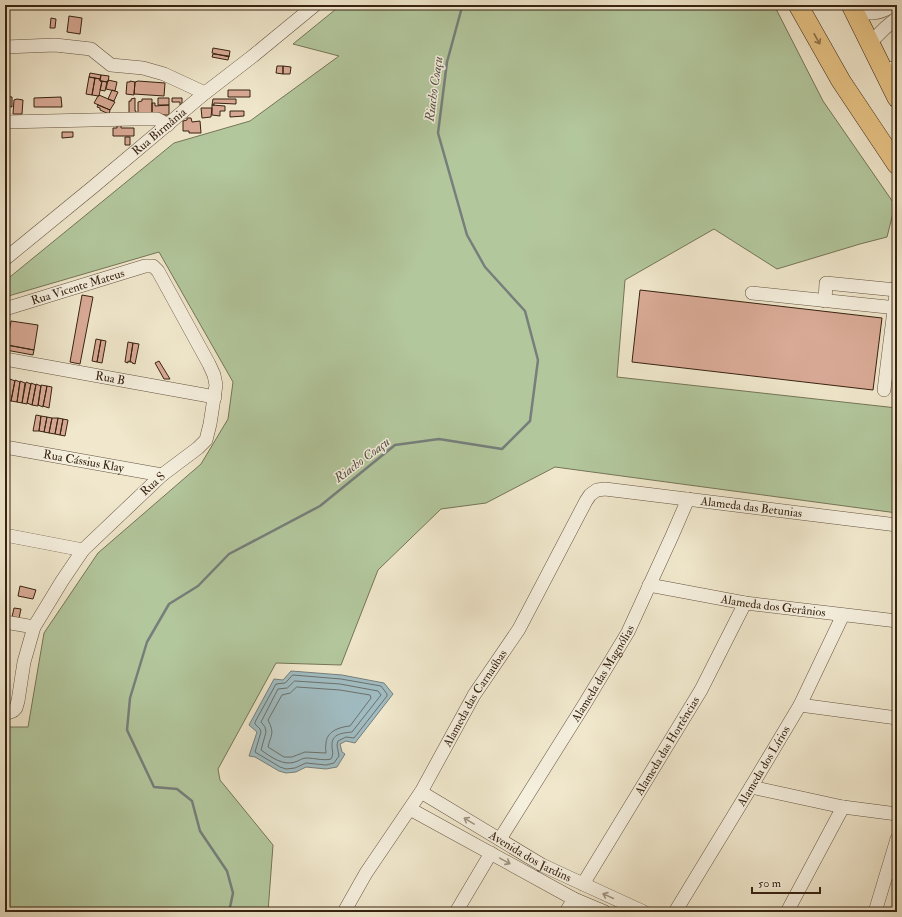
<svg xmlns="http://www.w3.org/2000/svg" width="902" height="917" font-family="'IM FELL Double Pica',serif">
<rect width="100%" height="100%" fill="#f0e7cc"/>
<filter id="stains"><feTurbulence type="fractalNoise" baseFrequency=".005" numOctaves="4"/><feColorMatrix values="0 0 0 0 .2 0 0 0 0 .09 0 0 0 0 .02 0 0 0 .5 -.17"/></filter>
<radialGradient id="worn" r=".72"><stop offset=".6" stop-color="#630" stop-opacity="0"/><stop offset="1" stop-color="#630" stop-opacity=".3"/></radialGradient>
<!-- green -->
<path fill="#b3c79d" stroke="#757557" d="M 341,5 L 774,5 L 823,101 L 895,205 L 887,237 L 860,244 L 777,269 L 714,229 L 625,280 L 617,377 L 897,408 L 897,513 L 555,467 L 486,503 L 441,509 L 378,570 L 341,665 L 276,663 L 218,769 L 220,780 L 273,845 L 268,912 L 5,912 L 5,727 L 28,727 L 44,633 L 98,553 L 201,464 L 228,419 L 233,382 L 159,252 L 5,297 L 5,281 L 174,143 L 250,121 L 339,56 L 293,44 Z"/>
<!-- water -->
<path fill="#a0bcc2" stroke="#767f7b" d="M 291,671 L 342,675 L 384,683 L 393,694 L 355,743 L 346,741 L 340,744 L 342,752 L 345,754 L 337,767 L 326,769 L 306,767 L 296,772 L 286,773 L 279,771 L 255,757 L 249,756 L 257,732 L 249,725 L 274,679 L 283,680 Z"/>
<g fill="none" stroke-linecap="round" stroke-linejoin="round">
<!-- shore -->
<path stroke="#6c706a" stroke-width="1" d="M 293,675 L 341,679 L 381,686 L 387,694 L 387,696 L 354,738 L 346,737 L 338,741 L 337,745 L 339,756 L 334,763 L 326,765 L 306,763 L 295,768 L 286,769 L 280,767 L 255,752 L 261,732 L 260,729 L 255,724 L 255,722 L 276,684 L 285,683 Z
M 295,681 L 340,684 L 378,691 L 381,695 L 352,732 C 344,733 331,733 332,746 C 332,751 334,754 331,759 C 323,761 315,758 306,758 C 302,758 299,761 295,762 C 283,766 271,757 261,750 L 266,732 L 265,727 L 261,722 L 278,689 L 287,688 Z
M 297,687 L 340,690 L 370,695 L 371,698 L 350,726 C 340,727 326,731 326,744 C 325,747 326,750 326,753 L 305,752 L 292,757 L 284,757 L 268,747 C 271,734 275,734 268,720 L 282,695 L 290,693 Z"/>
<!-- stream -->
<path stroke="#767f7b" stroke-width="2.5" d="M 229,912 L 233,893 L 227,871 L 200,831 L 192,801 L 177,789 L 154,787 L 127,730 L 130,698 L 147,642 L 169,604 L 198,586 L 229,554 L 320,506 L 395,445 L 439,439 L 502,449 L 530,421 L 538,360 L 525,311 L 485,267 L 467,235 L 438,133 L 447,62 L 462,7 L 463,5"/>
</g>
<!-- building -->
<path fill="#d9aa96" stroke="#372311" d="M 69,16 L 82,18 L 80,34 L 67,32 Z
M 51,18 L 56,19 L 55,28 L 50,28 Z
M 213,48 L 230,51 L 229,57 L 212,53 Z
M 213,54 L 229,56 L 228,60 L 212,57 Z
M 277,66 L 283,66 L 283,74 L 276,73 Z
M 283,66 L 291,67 L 290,74 L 283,74 Z
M 90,73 L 101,75 L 100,79 L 89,77 Z
M 101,75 L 109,76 L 108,82 L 100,81 Z
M 89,77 L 95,78 L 92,95 L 86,94 Z
M 95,78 L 100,79 L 100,81 L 102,81 L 99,96 L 92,95 Z
M 108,80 L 117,82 L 115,91 L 106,89 Z
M 102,81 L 107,82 L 105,91 L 100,90 Z
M 130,81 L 135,82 L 134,95 L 126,94 L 127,82 L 130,82 Z
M 138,81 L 165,83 L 164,96 L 134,94 L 135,82 Z
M 112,90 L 118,92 L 114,101 L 108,99 Z
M 228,90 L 250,90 L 250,97 L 228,97 Z
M 99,95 L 115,102 L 110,110 L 94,103 L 98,96 L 99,96 Z
M 5,96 L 12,97 L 12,107 L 7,106 L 7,99 L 5,99 Z
M 61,97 L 62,107 L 34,107 L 34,98 Z
M 135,98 L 135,111 L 136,111 L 136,115 L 129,115 L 129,101 L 131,101 L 131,99 Z
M 158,98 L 169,98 L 169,105 L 158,105 Z
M 172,98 L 182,98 L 182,104 L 180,105 L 180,102 L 172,102 Z
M 17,99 L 23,100 L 22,114 L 13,114 L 14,100 Z
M 142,99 L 152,99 L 152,113 L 138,113 L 138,102 L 142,101 Z
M 213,99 L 236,99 L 236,104 L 214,103 L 214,105 L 212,105 Z
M 152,103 L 155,103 L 155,106 L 169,105 L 169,115 L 154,115 L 152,113 Z
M 98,105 L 110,110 L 109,114 L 100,110 L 100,108 L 97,107 Z
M 212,105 L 225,106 L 225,111 L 220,111 L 220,116 L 212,115 Z
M 201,108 L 212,108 L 211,117 L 202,118 Z
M 230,111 L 244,111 L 244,116 L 230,117 Z
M 187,118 L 191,118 L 192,122 L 200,121 L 201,133 L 189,133 L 189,131 L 183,131 L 183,121 L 187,120 Z
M 117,124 L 121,124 L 121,128 L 134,128 L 134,136 L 113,136 L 113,128 L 117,128 Z
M 62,132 L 73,132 L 73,137 L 62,138 Z
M 125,137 L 130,137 L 130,145 L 125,145 Z
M 640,290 L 882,318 L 873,390 L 632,362 Z
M 82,295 L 93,297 L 80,364 L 70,362 Z
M 11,321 L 38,325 L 34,350 L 7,345 Z
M 96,339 L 101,340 L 97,362 L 92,361 Z
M 101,340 L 106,341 L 102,363 L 97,362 Z
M 128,342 L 133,343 L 130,362 L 128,361 L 128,363 L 125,362 Z
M 133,343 L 139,344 L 135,364 L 132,363 L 132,362 L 130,362 Z
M 7,345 L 34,350 L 33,355 L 6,350 Z
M 159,361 L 170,379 L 164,379 L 155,363 Z
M 10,379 L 15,381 L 11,401 L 6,400 Z
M 15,380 L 20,382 L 17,402 L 11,401 Z
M 20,381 L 25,383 L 22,403 L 17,402 Z
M 26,382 L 31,384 L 27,404 L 22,403 Z
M 31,383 L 36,385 L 32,405 L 27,403 Z
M 36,384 L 41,386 L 38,406 L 32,405 Z
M 41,385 L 47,386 L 43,407 L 38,405 Z
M 47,386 L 52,387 L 49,408 L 43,406 Z
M 36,415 L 41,416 L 39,431 L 33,431 Z
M 41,416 L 47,417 L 44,432 L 39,431 Z
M 47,417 L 52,418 L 49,433 L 44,432 Z
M 52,418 L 58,418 L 55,434 L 49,433 Z
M 58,418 L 63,419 L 60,435 L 55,434 Z
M 63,419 L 68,420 L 65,436 L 60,435 Z
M 20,586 L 36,590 L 33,599 L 18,596 Z
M 14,608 L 21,609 L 19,618 L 12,617 Z"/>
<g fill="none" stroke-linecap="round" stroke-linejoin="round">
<defs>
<g id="minor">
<path d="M 854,11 C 870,14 879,15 893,5"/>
<path d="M 870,43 L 885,28 L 897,18"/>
<path d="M 5,47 L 55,45 L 91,49 L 111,65 L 143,68 L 164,74 L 205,93"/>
<path d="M 884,72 L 893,68 L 897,68"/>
<path d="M 5,122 L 134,119 L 157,119 L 168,125"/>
<path id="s1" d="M 5,259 L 93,187 L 205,93 L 253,56 L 315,5"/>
<path d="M 752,293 L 897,308"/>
<path d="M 825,301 L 826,283 L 896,290"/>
<path id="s2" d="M 5,309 L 145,266 L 153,266 L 158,271 L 209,364 L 214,375 L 216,385 L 210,424 L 206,440 L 198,448 L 162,475 L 83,550 L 62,581 L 34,627 L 24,662 L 18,701 L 16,708 L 13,711 L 5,714"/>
<path id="s3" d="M 5,359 L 215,397"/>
<path d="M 884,390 L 897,286"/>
<path id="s4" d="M 5,447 L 162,475"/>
<path d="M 5,535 L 83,550"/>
<path id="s5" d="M 649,585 L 745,603 L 897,621"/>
<path d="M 5,622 L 34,627"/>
<path d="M 800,705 L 897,718"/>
<path d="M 751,787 L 843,807 L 897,814"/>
<path id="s6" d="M 421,792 L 542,865 L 583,884 L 644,912"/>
<path d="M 410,809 L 574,899 L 605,912"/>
<path id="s7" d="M 500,839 L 584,705 L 628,632 L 672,536 L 688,499"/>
<path id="s8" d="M 583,884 L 701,690 L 745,603"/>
<path id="s9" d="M 344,912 L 366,873 L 421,792 L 474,695 L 519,629 L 586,501 L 590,495 L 594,492 L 597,490 L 605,489 L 897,525"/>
<path d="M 456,912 L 491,853"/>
<path d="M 566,912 L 574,899"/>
<path id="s10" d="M 675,912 L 751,787 L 800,705 L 843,615"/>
<path d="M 787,912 L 843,807"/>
<path d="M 875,912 L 897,839"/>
</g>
<path id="highway" d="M 798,5 L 841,81 L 897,165
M 851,5 L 897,98"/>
</defs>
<!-- minor casing -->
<use href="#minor" stroke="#655440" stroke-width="14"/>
<!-- highway casing -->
<use href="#highway" stroke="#372311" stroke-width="20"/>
<!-- minor -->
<use href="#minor" stroke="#f5efde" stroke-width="13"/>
<!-- highway -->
<use href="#highway" stroke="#e8c486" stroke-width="19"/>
</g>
<!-- one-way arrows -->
<defs><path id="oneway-shaft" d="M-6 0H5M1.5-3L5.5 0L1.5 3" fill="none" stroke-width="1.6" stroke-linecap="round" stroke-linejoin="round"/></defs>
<use stroke="#90744c" href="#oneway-shaft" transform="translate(817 39) rotate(61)"/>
<g stroke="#a09382">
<use href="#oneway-shaft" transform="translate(469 821) rotate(-149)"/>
<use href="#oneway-shaft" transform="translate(505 861) rotate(29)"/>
<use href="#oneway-shaft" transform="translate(608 896) rotate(-155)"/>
</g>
<g text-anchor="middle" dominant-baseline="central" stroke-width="3" stroke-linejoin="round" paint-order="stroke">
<!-- street labels -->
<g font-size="12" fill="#372311" stroke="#f5efde">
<text stroke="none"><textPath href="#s1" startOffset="200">Rua Birmânia</textPath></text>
<text stroke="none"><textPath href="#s2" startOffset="76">Rua Vicente Mateus</textPath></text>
<text stroke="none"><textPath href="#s3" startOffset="107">Rua B</textPath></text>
<text stroke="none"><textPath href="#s4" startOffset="80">Rua Cássius Klay</textPath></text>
<text transform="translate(153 484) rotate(-42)">Rua S</text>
<text stroke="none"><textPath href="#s9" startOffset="649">Alameda das Betunias</textPath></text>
<text stroke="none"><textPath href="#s5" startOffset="126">Alameda dos Gerânios</textPath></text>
<text stroke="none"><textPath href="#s7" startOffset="195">Alameda das Magnólias</textPath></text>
<text stroke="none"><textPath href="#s9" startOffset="251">Alameda das Carnaúbas</textPath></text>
<text stroke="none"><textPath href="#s8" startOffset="162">Alameda das Hortências</textPath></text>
<text stroke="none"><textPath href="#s10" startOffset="171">Alameda dos Lírios</textPath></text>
<text stroke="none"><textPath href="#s6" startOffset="127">Avenida dos Jardins</textPath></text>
</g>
<!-- water labels -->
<g font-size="13" font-style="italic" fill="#565146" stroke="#f5efde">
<text transform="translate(434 89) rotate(-82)">Riacho Coaçu</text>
<text transform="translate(362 460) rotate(-37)">Riacho Coaçu</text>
</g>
</g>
<!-- margin -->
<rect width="902" height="917" fill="none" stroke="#f0e7cc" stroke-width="20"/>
<rect x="6" y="6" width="890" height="905" fill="none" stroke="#372311" stroke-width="2"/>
<rect x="10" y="10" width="882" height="897" fill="none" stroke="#372311"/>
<!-- scale -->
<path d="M752 887v6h68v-6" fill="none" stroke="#372311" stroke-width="2"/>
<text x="758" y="887" font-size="12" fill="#372311" stroke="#f5efde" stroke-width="3" paint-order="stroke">50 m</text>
<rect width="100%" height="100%" filter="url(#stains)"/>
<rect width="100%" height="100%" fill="url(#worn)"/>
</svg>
